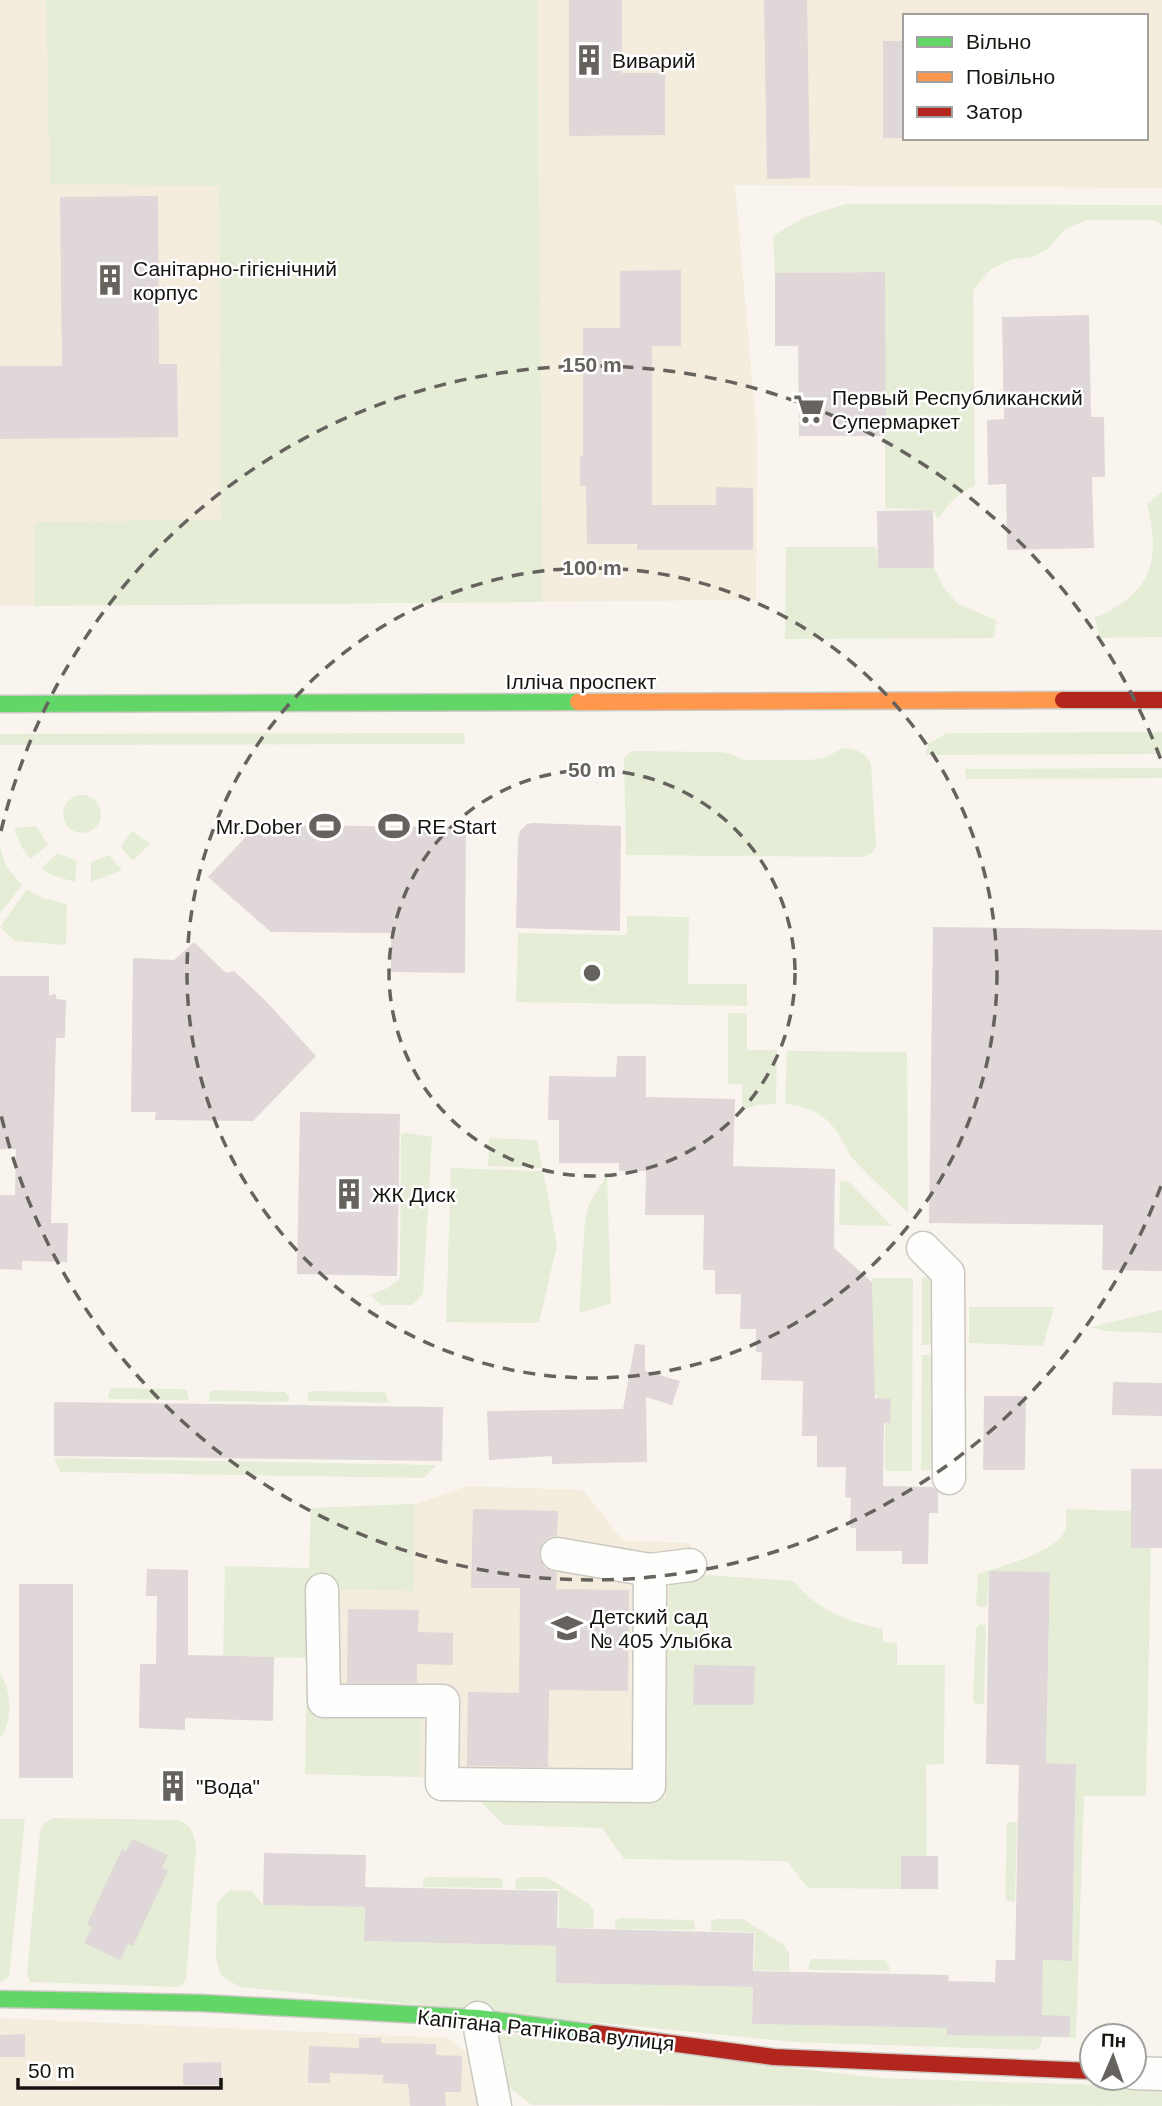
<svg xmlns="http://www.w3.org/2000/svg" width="1162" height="2106" font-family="Helvetica,sans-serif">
<rect width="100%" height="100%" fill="#f9f5ee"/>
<!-- built -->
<path fill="#f4ecdd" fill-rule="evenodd" d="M 0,0 L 1162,0 L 1162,188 L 735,185 L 757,436 L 756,600 L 0,606 ZM 905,16 L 1146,16 L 1146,138 L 905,138 Z
M 468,1486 L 583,1490 L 623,1541 L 690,1543 L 690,1574 L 793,1581 L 805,1595 L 822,1608 L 667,1798 L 477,1798 L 420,1777 L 305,1774 L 311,1508 L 415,1504 Z
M 0,2018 L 448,2038 L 470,2055 L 489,2106 L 0,2106 Z"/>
<!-- green -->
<path fill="#e5edd7" d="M 46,0 L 537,0 L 543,602 L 34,606 L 35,522 L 221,520 L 219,186 L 50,184 Z
M 846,204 L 1162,205 L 1162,225 L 1154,220 L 1087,220 L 1065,229 L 1048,249 L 1032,257 L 1012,259 L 991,269 L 973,290 L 975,486 C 957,494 949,503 938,519 L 933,510 L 885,508 L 885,272 L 775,273 L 773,236 L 803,218 Z
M 1162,492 L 1162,637 L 1099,638 L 1095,618 C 1150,592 1162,566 1147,504 Z
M 786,547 L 875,547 L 877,550 L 878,568 L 934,568 L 944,588 L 958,604 L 996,620 L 994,638 L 785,639 Z
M 1162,732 L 1162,754 L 925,755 L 928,744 L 947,733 Z
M 464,733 L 465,744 L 0,745 L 0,734 Z
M 843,748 C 856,749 866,752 871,764 L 876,846 L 872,853 L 863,857 L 626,855 L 624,758 L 631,751 L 721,752 L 732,754 L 744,760 L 809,760 L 824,758 Z
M 1162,768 L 1162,778 L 966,779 L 965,769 Z
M63 814a19 19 0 1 1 38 0a19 19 0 1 1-38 0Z
M 36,826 L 48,845 L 31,859 L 22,848 L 14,828 Z
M 132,831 L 150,844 L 133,861 L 121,847 Z
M 0,846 L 6,866 L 22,885 L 0,914 Z
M 58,853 L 77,861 L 75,882 L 51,875 L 41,868 Z
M 109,855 L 122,870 L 91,882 L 91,862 Z
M 27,889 L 40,897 L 67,904 L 66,945 L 15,941 L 0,927 Z
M 627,916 L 689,917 L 688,984 L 747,984 L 747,1006 L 516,1002 L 518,933 L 627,935 Z
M 728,1013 L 747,1013 L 747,1050 L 777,1050 L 776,1104 L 758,1105 L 742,1110 L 742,1084 L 728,1084 Z
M 787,1051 L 907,1052 L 908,1213 C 890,1195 870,1178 853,1159 C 848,1154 846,1147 842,1140 C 830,1117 811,1106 785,1104 Z
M 406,1133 L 432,1137 L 423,1294 L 412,1305 L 381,1305 L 370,1295 L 388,1288 L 400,1278 L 401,1134 Z
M 489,1138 L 537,1140 L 542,1168 L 488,1166 Z
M 451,1168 L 543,1171 L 557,1245 L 539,1323 L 446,1322 Z
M 607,1175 L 611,1304 L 579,1313 L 585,1220 L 589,1204 Z
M 840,1181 L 849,1182 L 892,1226 L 839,1225 Z
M 922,1277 L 936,1277 L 936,1345 L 922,1345 Z
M 872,1278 L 913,1278 L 912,1471 L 885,1471 L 885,1408 L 872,1389 Z
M 969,1307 L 1054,1307 L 1043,1346 L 969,1343 Z
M 1162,1310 L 1162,1333 L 1104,1331 L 1091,1327 Z
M 922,1355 L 935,1355 L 934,1470 L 921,1470 Z
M 112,1388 L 184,1389 L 187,1390 L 189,1400 L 108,1399 L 109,1391 Z
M 213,1390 L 285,1392 L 289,1396 L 289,1402 L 209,1401 L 209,1393 Z
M 311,1391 L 383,1392 L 386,1394 L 388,1403 L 308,1401 L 308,1394 Z
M 54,1458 L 437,1465 L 423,1478 L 60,1472 Z
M 415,1504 L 414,1591 L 330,1589 L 327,1708 L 421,1710 L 420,1777 L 305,1774 L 307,1658 L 223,1656 L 225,1566 L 309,1568 L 311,1508 Z
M 1066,1509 L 1132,1511 L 1131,1548 L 1151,1548 L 1146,1796 L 1084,1796 L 1076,2038 L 1042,2037 L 1041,2045 L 1036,2050 L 794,2042 L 239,1987 L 220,1974 L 216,1957 L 217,1903 L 230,1890 L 252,1891 L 263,1905 L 365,1907 L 364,1941 L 556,1946 L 556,1983 L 753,1987 L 752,2024 L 947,2028 L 1043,1960 L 1072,1961 L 1076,1764 L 1046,1763 L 1050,1573 L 989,1571 L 987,1607 L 979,1607 L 976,1603 L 978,1574 C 1001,1566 1053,1554 1065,1531 C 1067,1525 1066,1515 1066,1509 Z
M 689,1574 L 793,1581 C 817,1609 847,1622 883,1629 L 883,1642 L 897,1643 L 897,1665 L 945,1665 L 944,1764 L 926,1765 L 927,1856 L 901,1856 L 901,1889 L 808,1888 L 787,1861 L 624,1859 L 602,1828 L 504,1825 L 477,1798 L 666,1798 L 669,1579 Z
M 980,1624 L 986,1625 L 984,1704 L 976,1704 L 973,1700 L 976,1629 Z
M 0,1672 C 11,1691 14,1720 0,1738 Z
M 54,1818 L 178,1820 C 192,1825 195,1835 196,1849 L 186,1980 L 179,1987 L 30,1982 L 27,1974 L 40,1831 L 45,1822 Z
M 0,1819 L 25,1819 L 9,1977 L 0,1983 Z
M 1007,1822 L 1017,1822 L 1015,1902 L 1008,1901 L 1005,1898 Z
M 427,1877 L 499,1878 L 502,1879 L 503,1888 L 423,1887 L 423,1880 Z
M 520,1877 L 547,1877 L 589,1904 L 594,1911 L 593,1928 L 559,1928 L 559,1889 L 515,1889 L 516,1880 Z
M 619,1918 L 691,1920 L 694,1921 L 695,1930 L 615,1929 L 615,1921 Z
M 716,1919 L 743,1919 L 785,1946 L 789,1953 L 789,1971 L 754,1970 L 755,1932 L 711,1931 L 711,1922 Z
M 812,1959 L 884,1960 L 889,1965 L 889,1971 L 809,1970 L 809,1963 Z
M 502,2033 L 880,2078 L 1162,2087 L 1162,2106 L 532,2105 L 507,2086 L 496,2040 Z"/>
<!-- building -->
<path fill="#e0d7d8" d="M 569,0 L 622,0 L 622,73 L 665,73 L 665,135 L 569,136 Z
M 764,0 L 807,0 L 810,178 L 767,179 Z
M 883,41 L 905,41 L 905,138 L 883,138 Z
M 158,196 L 159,364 L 177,364 L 178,437 L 0,439 L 0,366 L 62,366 L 60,197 Z
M 681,270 L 681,346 L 652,346 L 652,505 L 716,505 L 716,487 L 753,488 L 753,550 L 637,550 L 637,544 L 587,544 L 586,486 L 580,486 L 580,456 L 583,456 L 583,328 L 620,328 L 620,271 Z
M 885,272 L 886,436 L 799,436 L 798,346 L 775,346 L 775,273 Z
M 1089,315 L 1091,417 L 1104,417 L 1105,477 L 1092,477 L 1094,548 L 1007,550 L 1006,484 L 988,485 L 987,420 L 1004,419 L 1002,317 Z
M 933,510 L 934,568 L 878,568 L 877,511 Z
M 533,823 L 621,826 L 620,931 L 516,928 L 518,838 L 520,831 L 527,824 Z
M 257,825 L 466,827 L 465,973 L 391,972 L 391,933 L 271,932 L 208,877 Z
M 933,927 L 1162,930 L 1162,1271 L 1102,1270 L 1103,1225 L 929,1223 Z
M 194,942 L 226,973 L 234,971 L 264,999 L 316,1056 L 253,1121 L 155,1120 L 156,1112 L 131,1112 L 133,958 L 174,960 Z
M 0,976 L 49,976 L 49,995 L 56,994 L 56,999 L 66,1000 L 65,1038 L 56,1038 L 51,1223 L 68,1223 L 67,1262 L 22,1261 L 22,1270 L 0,1269 L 0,1195 L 15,1195 L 16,1149 L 0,1149 Z
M 617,1056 L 646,1056 L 646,1097 L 735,1099 L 733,1166 L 835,1169 L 834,1248 L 872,1282 L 875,1398 L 891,1399 L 890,1423 L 884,1423 L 883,1486 L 933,1487 L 938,1492 L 938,1513 L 929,1513 L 928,1564 L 902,1564 L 902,1551 L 856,1551 L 856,1528 L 850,1528 L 851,1498 L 845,1497 L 846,1467 L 817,1467 L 817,1436 L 802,1436 L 803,1381 L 761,1380 L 762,1352 L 756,1352 L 756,1329 L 740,1329 L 741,1294 L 715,1294 L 715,1270 L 703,1270 L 704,1215 L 645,1215 L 646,1171 L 619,1171 L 619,1163 L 559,1163 L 559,1120 L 548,1120 L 549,1076 L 616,1077 Z
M 300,1112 L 400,1114 L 397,1276 L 297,1274 Z
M 635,1344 L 645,1345 L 645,1371 L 680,1381 L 672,1405 L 646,1397 L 647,1462 L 552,1464 L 552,1456 L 489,1460 L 487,1411 L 623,1409 Z
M 1113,1382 L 1162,1383 L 1162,1416 L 1112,1415 Z
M 984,1396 L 1026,1396 L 1025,1470 L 983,1470 Z
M 54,1402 L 443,1407 L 442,1461 L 54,1456 Z
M 1131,1469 L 1162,1469 L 1162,1548 L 1131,1548 Z
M 473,1509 L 558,1511 L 557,1536 L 550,1537 L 543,1542 L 539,1552 L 540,1560 L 545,1568 L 557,1573 L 556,1589 L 629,1590 L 628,1691 L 549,1690 L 548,1767 L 467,1766 L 468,1692 L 519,1693 L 520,1588 L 471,1588 Z
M 147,1569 L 188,1570 L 188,1655 L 274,1657 L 273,1721 L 185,1718 L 185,1730 L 139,1728 L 140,1664 L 156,1664 L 157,1596 L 146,1596 Z
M 989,1571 L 1050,1572 L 1046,1763 L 1076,1764 L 1072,1961 L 1043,1960 L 1042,2015 L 1070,2016 L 1070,2037 L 947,2035 L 947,2028 L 752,2024 L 753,1987 L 556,1983 L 556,1946 L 364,1941 L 365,1907 L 263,1905 L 264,1853 L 366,1855 L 365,1887 L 558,1891 L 557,1928 L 754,1933 L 753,1971 L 949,1975 L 948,1981 L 995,1982 L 996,1960 L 1015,1960 L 1019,1765 L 986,1764 Z
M 19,1584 L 73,1584 L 73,1778 L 19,1778 Z
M 348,1609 L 419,1610 L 418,1632 L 453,1633 L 453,1665 L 417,1664 L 417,1683 L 347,1683 Z
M 694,1665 L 755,1666 L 754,1705 L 693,1705 Z
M 132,1839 L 168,1855 L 162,1868 L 168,1871 L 133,1946 L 128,1944 L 120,1960 L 84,1943 L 92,1927 L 87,1924 L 122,1849 L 126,1851 Z
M 901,1856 L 938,1856 L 938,1889 L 901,1889 Z
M 25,2034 L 25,2057 L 0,2057 L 0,2035 Z
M 359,2038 L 381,2038 L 381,2043 L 436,2044 L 436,2055 L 462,2056 L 461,2092 L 445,2092 L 446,2106 L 410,2106 L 408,2084 L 383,2083 L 383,2075 L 330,2073 L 330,2083 L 308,2083 L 309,2046 L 359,2048 Z
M 221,2062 L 222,2085 L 183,2085 L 183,2063 Z"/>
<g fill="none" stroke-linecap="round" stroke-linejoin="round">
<defs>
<path id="street" d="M 923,1248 L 948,1273 L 949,1478
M 557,1554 L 650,1570 L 690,1565
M 322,1590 L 324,1701 L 443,1701 L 442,1784 L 649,1786 L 650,1570
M 478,2018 L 495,2106
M 1134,2073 L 1162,2074"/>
<path id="fast" d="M 0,704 L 578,702
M 0,1999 L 201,2003 L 478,2018 L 595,2033"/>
<path id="slow" d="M 578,702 L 1063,700"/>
<path id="jam" d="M 1063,700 L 1162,700
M 595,2033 L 774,2057 L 1092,2071"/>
</defs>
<!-- street casing -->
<use href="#street" stroke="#cbc8c2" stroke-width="35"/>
<!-- fast casing -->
<use href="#fast" stroke="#cbc8c2" stroke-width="19"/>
<!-- slow casing -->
<use href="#slow" stroke="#cbc8c2" stroke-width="19"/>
<!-- jam casing -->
<use href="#jam" stroke="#cbc8c2" stroke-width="19"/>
<!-- street -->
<use href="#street" stroke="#fefefc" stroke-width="32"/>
<!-- fast -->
<use href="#fast" stroke="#63d668" stroke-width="16"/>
<!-- slow -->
<use href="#slow" stroke="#ff974d" stroke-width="16"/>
<!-- jam -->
<use href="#jam" stroke="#b3261e" stroke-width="16"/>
</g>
<!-- distance rings -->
<g fill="none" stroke="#66635e" stroke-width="3.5" stroke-dasharray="12 9">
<circle cx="592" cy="973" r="203"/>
<circle cx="592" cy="973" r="405"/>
<path d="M1161 1186A608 608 0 0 1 1 1115M1 831A608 608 0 0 1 1161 760"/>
</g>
<!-- icons -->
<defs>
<symbol id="building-bare" viewBox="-9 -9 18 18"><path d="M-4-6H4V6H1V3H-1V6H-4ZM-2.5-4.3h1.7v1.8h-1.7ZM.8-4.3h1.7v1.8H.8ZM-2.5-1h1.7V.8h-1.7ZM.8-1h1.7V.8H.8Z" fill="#66635e" stroke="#fff" stroke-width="2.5" paint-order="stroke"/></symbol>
<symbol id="supermarket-bare" viewBox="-9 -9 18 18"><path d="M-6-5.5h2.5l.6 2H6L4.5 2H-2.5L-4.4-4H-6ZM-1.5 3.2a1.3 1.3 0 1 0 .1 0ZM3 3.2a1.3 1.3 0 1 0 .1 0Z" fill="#66635e" stroke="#fff" stroke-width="2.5" paint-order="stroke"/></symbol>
<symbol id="stadium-bare" viewBox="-9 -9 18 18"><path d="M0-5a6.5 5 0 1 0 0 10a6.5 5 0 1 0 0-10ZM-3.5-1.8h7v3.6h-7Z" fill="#66635e" stroke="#fff" stroke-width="2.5" paint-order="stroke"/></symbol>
<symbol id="school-bare" viewBox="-9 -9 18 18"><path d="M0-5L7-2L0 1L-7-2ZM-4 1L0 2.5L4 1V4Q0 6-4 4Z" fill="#66635e" stroke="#fff" stroke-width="2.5" paint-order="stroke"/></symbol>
</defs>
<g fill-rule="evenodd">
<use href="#building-bare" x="567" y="38" width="44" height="44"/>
<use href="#building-bare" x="88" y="258" width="44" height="44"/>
<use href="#supermarket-bare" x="787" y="387" width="44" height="44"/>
<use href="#stadium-bare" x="303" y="804" width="44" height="44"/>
<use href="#stadium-bare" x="372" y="804" width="44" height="44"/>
<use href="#building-bare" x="327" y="1172" width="44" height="44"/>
<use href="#school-bare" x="545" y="1606" width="44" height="44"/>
<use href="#building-bare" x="151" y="1764" width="44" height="44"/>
</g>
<g text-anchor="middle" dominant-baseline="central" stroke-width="5" stroke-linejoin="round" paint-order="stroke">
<!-- poi labels -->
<g font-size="21" fill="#171410" stroke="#fff" text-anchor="start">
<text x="612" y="60">Виварий</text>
<text x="133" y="268">Санітарно-гігієнічний<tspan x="133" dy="24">корпус</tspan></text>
<text x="832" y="397">Первый Республиканский<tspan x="832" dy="24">Супермаркет</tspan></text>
<text x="302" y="826" text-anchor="end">Mr.Dober</text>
<text x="417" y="826">RE Start</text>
<text x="372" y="1194">ЖК Диск</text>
<text x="590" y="1616">Детский сад<tspan x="590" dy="24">№ 405 Улыбка</tspan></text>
<text x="196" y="1786">"Вода"</text>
</g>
<!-- street labels -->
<g font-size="21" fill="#171410" stroke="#fff">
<text x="581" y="681">Ілліча проспект</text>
<text transform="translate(546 2030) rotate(6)">Капітана Ратнікова вулиця</text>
</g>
</g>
<circle cx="592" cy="973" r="10" fill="#66635e" stroke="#fff" stroke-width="3.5"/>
<g font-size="21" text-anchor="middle" font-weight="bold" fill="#66635e" stroke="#fff" stroke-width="5" stroke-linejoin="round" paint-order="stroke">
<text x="592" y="372">150 m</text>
<text x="592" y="575">100 m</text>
<text x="592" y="777">50 m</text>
</g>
<!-- legend -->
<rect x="903" y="14" width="245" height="126" fill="#ffffff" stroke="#a2a19f" stroke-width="2"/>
<rect x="917" y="37" width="35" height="10" fill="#63d668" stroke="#a2a19f" stroke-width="2"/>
<text x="966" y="49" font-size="21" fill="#171410">Вільно</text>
<rect x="917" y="72" width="35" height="10" fill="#ff974d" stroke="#a2a19f" stroke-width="2"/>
<text x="966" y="84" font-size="21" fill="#171410">Повільно</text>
<rect x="917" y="107" width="35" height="10" fill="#b3261e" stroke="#a2a19f" stroke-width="2"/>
<text x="966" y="119" font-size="21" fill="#171410">Затор</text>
<!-- north arrow -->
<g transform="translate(1113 2057) rotate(2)"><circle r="33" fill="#ffffff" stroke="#a2a19f" stroke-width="2"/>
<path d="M0-5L12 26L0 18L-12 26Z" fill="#66635e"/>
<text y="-10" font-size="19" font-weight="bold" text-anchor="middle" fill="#171410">Пн</text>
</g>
<!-- scale -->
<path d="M18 2078v10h203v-10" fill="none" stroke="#171410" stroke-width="3.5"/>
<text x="28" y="2078" font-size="21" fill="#171410" stroke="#ffffff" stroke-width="5" paint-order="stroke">50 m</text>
</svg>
